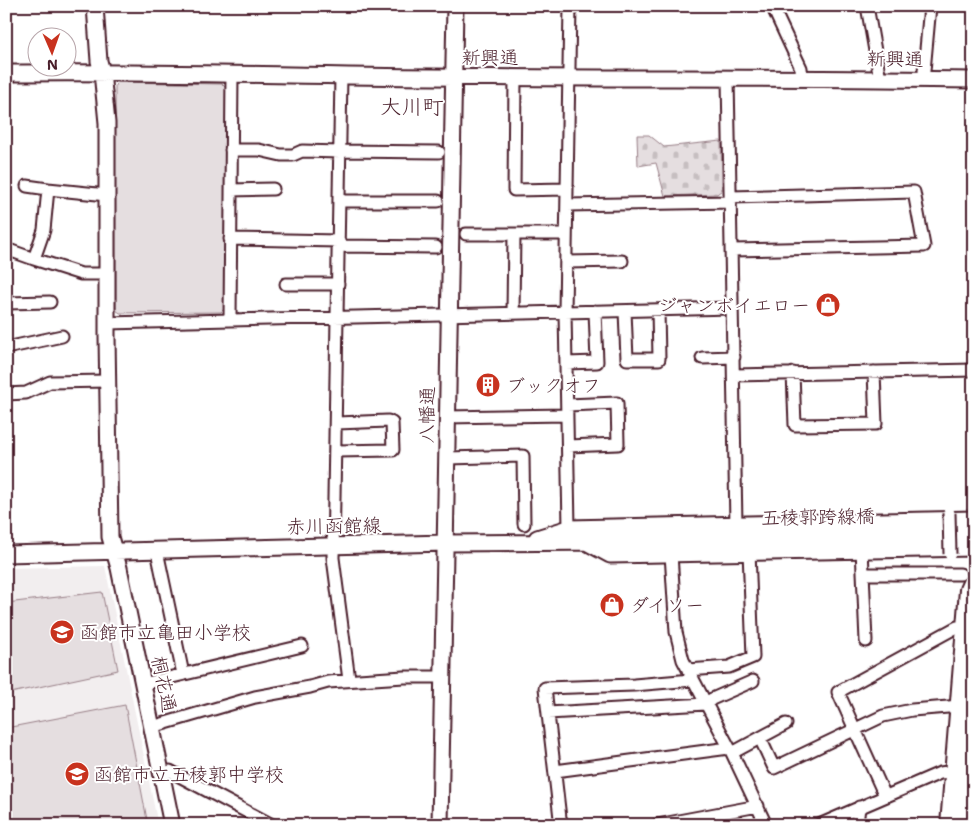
<svg xmlns="http://www.w3.org/2000/svg" width="980" height="831" font-family="'Shantell Sans','Klee One',sans-serif">
<defs>
<pattern id="cemetery-stones" width="16" height="16" patternUnits="userSpaceOnUse" patternTransform="scale(1.25)"><rect width="16" height="16" fill="#e5dee0"/><path d="M2 7V4a2 2 0 0 1 4 0v3zM10 15v-3a2 2 0 0 1 4 0v3z" fill="#c6bec0"/></pattern>
</defs>
<rect width="100%" height="100%" fill="#fff"/>
<filter id="ink" filterUnits="userSpaceOnUse"><feTurbulence type="fractalNoise" baseFrequency=".02" numOctaves="2"/><feDisplacementMap in="SourceGraphic" scale="10" xChannelSelector="R" yChannelSelector="G"/><feConvolveMatrix kernelMatrix="1 2 1 2 8 2 1 2 1" color-interpolation-filters="sRGB"/></filter>
<g filter="url(#ink)">
<!-- built -->
<path fill="#f2eeef" d="M 105,566 L 158,825 L 6,825 L 6,568 Z"/>
<!-- green -->
<path fill="#e5dee0" stroke="#987e86" d="M 118,82 L 222,84 L 226,88 L 225,308 L 221,312 L 120,313 L 116,310 L 115,85 Z
M 102,592 L 118,670 L 6,694 L 6,603 Z
M 125,705 L 148,825 L 6,825 L 6,728 Z"/>
<!-- cemetery -->
<path fill="url(#cemetery-stones)" stroke="#987e86" d="M 637,135 L 649,135 L 664,147 L 721,141 L 722,190 L 717,194 L 665,196 L 656,163 L 638,166 Z"/>
<g fill="none" stroke-linecap="round" stroke-linejoin="round">
<defs>
<path id="street" d="M 772,6 L 801,68 L 802,78
M 867,6 L 880,79
M 924,71 L 930,6
M 341,75 L 333,558 L 349,680
M 515,77 L 514,190 L 567,189
M 728,78 L 736,525
M 231,150 L 259,150 L 281,155 L 293,155 L 302,151 L 340,152
M 340,151 L 439,152
M 27,186 L 48,189
M 231,190 L 273,189
M 731,197 L 914,192 L 924,246 L 732,250
M 340,201 L 438,201
M 567,205 L 731,202
M 466,234 L 514,234
M 230,239 L 339,241
M 339,246 L 436,247
M 6,249 L 34,259
M 566,262 L 622,261
M 107,274 L 81,274 L 34,259 L 44,230 L 48,189 L 107,195
M 286,284 L 338,284
M 6,303 L 50,302
M 625,311 L 627,359 L 659,359 L 658,310
M 513,313 L 514,234 L 566,234
M 230,319 L 232,73
M 107,323 L 732,308
M 6,348 L 62,336
M 702,358 L 734,357
M 566,363 L 597,362 L 595,311
M 793,373 L 795,425 L 876,424 L 874,372
M 734,375 L 974,370
M 6,394 L 26,393 L 50,382 L 108,381
M 567,405 L 617,403 L 618,444 L 568,446
M 447,417 L 567,415
M 336,451 L 393,450 L 392,423 L 388,421 L 337,423
M 447,458 L 523,456 L 524,524
M 569,528 L 565,312 L 570,6
M 862,549 L 866,641
M 157,551 L 183,674
M 671,554 L 676,632 L 683,660 L 732,753 L 766,825
M 863,574 L 960,574
M 688,670 L 729,667 L 753,657 L 749,551
M 143,684 L 302,646
M 548,713 L 706,704 L 712,699 L 753,681
M 152,727 L 255,697 L 310,687 L 328,682 L 404,677 L 444,677
M 760,738 L 774,768 L 883,716 L 912,710 L 960,706
M 732,753 L 786,724
M 170,771 L 272,825
M 555,771 L 729,748
M 885,796 L 838,692 L 957,627
M 563,825 L 560,818 L 545,688 L 634,685 L 692,680
M 657,825 L 758,806
M 819,825 L 940,773 L 955,771
M 857,825 L 859,807"/>
<path id="secondary" d="M 95,6 L 99,61 L 102,72 L 107,123 L 107,336 L 110,537 L 119,568 L 172,825
M 6,73 C 149,71 291,76 434,77 C 614,79 794,77 974,80
M 537,538 L 569,528 L 974,519
M 586,542 L 610,555 L 974,548
M 6,554 L 446,543 L 611,542 L 974,534
M 440,825 L 455,6"/>
<path id="highway" d="M 951,825 L 970,590 L 974,581
M 965,825 L 974,728"/>
</defs>
<!-- street casing -->
<use href="#street" stroke="#4a1f2b" stroke-width="15"/>
<!-- secondary casing -->
<use href="#secondary" stroke="#4a1f2b" stroke-width="19"/>
<!-- highway casing -->
<use href="#highway" stroke="#4a1f2b" stroke-width="24"/>
<!-- street -->
<use href="#street" stroke="#fff" stroke-width="11"/>
<!-- secondary -->
<use href="#secondary" stroke="#fff" stroke-width="15"/>
<!-- highway -->
<use href="#highway" stroke="#fff" stroke-width="20"/>
<defs>
<path id="street-bridge" d="M 949,513 L 950,554"/>
</defs>
<!-- street-bridge casing -->
<use href="#street-bridge" stroke="#4a1f2b" stroke-width="15" stroke-linecap="butt"/>
<!-- street-bridge -->
<use href="#street-bridge" stroke="#fff" stroke-width="11"/>
</g>
</g>
<!-- icons -->
<defs>
<symbol id="shop-disc" viewBox="-11 -11 22 22"><circle r="9.5" fill="#c8321e" stroke="#fff"/><path d="M-5-2.5h2.3a2.7 3.5 0 0 1 5.4 0H5L5.5 6h-11ZM-1.5-2.5h3a1.5 2.3 0 0 0-3 0Z" fill="#fff"/></symbol>
<symbol id="building-disc" viewBox="-11 -11 22 22"><circle r="9.5" fill="#c8321e" stroke="#fff"/><path d="M-4-6H4V6H1V3H-1V6H-4ZM-2.5-4.3h1.7v1.8h-1.7ZM.8-4.3h1.7v1.8H.8ZM-2.5-1h1.7V.8h-1.7ZM.8-1h1.7V.8H.8Z" fill="#fff"/></symbol>
<symbol id="school-disc" viewBox="-11 -11 22 22"><circle r="9.5" fill="#c8321e" stroke="#fff"/><path d="M0-5L7-2L0 1L-7-2ZM-4 1L0 2.5L4 1V4Q0 6-4 4Z" fill="#fff"/></symbol>
</defs>
<g fill-rule="evenodd">
<use href="#shop-disc" x="814" y="291" width="28" height="28"/>
<use href="#building-disc" x="474" y="371" width="28" height="28"/>
<use href="#shop-disc" x="598" y="591" width="28" height="28"/>
<use href="#school-disc" x="48" y="618" width="28" height="28"/>
<use href="#school-disc" x="63" y="760" width="28" height="28"/>
</g>
<g text-anchor="middle" dominant-baseline="central" stroke-width="4" stroke-linejoin="round" paint-order="stroke">
<!-- street labels -->
<g font-size="19" fill="#4a1f2b" stroke="#fff">
<text x="490" y="57">新興通</text>
<text transform="translate(895 59) rotate(1)">新興通</text>
<text transform="translate(427 415) rotate(-89)">八幡通</text>
<text transform="translate(818 517) rotate(-1)">五稜郭跨線橋</text>
<text transform="translate(334 526) rotate(-1)">赤川函館線</text>
<text transform="translate(164 684) rotate(78)">桐花通</text>
</g>
<!-- poi labels -->
<g font-size="19" fill="#4a1f2b" stroke="#fff" text-anchor="start">
<text x="810" y="305" text-anchor="end">ジャンボイエロー</text>
<text x="506" y="385">ブックオフ</text>
<text x="630" y="605">ダイソー</text>
<text x="80" y="632">函館市立亀田小学校</text>
<text x="94" y="774">函館市立五稜郭中学校</text>
</g>
<!-- quarter labels -->
<g font-size="21" fill="#4a1f2b" stroke="#fff">
<text x="412" y="107">大川町</text>
</g>
</g>
<!-- margin -->
<rect width="980" height="831" fill="none" stroke="#fff" stroke-width="25"/>
<rect x="12" y="12" width="955" height="806" fill="none" stroke="#4a1f2b" stroke-width="2" filter="url(#ink)"/>
<!-- north arrow -->
<g transform="translate(52 52) rotate(178)"><circle r="24" fill="#ffffff" stroke="#b7a5aa"/>
<path d="M0-4L9 19L0 12L-9 19Z" fill="#c8321e"/>
<text y="-8" font-size="14" font-weight="bold" text-anchor="middle" fill="#4a1f2b">N</text>
</g>
</svg>
